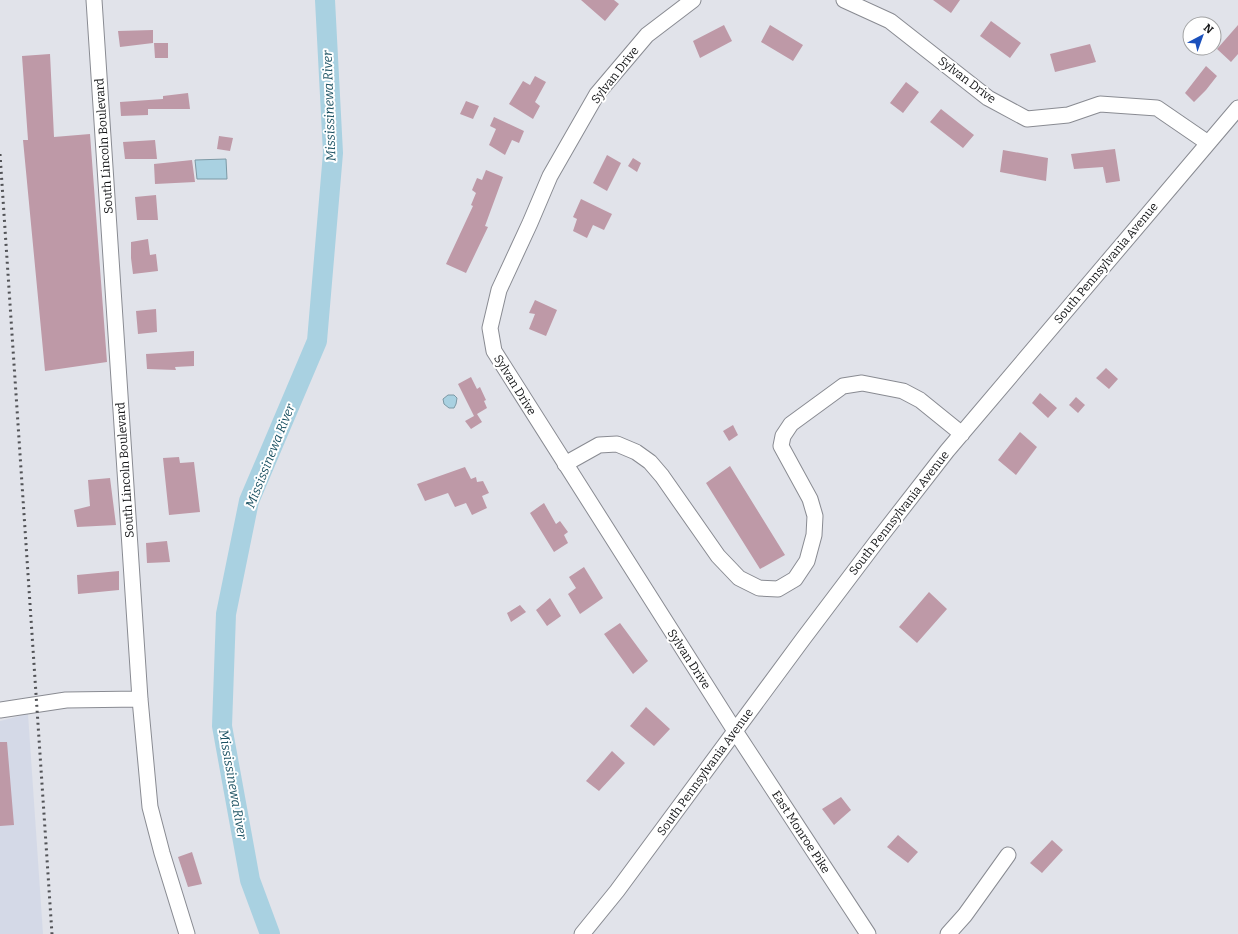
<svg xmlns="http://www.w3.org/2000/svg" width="1238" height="934" font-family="Bitter,serif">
<rect width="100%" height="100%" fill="#e1e3ea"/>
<!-- built -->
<path fill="#d4d9e7" d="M 28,714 L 43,934 L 0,934 L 0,721 Z"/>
<!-- water -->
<path fill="#a9d1e1" stroke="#7d99a5" d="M 226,159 L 227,179 L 197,179 L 195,160 Z
M 448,395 L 454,395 L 457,398 L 456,404 L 454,408 L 449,408 L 444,404 L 443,399 Z"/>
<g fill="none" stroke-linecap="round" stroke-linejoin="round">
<!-- river -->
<path stroke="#a9d1e1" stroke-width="20" d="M 270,934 L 250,880 L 222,726 L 226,614 L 249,501 L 317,341 L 333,153 L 325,0"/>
</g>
<!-- building -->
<path fill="#be99a7" d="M 581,0 L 614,0 L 619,4 L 605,21 Z
M 933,0 L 960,0 L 951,13 Z
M 991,21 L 1021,43 L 1010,58 L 980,36 Z
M 724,25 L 732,41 L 700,58 L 693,41 Z
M 770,25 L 803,45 L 793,61 L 761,42 Z
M 1238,25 L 1238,54 L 1231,62 L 1217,49 Z
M 153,30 L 153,43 L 120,47 L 118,31 Z
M 154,43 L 168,43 L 168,58 L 155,58 Z
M 1090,44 L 1096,62 L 1055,72 L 1050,54 Z
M 50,54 L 54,137 L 90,134 L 107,362 L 45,371 L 23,140 L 28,140 L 22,56 Z
M 1206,66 L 1217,76 L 1206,90 L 1194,102 L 1185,93 Z
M 535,76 L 546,82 L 535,102 L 540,106 L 533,119 L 509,104 L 523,81 L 530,85 Z
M 906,82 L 919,92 L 903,113 L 890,103 Z
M 188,93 L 190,109 L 148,109 L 148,115 L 121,116 L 120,102 L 163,99 L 163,96 Z
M 466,101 L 479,106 L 473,119 L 460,114 Z
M 941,109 L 974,135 L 963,148 L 930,122 Z
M 494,117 L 524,131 L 519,143 L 512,140 L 505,155 L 489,145 L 496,129 L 490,126 Z
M 219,136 L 233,138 L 230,151 L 217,149 Z
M 155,140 L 157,159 L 125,159 L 123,142 Z
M 1115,149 L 1120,181 L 1106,183 L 1103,167 L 1074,169 L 1071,154 Z
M 1003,150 L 1048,158 L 1046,181 L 1000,172 Z
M 607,155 L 621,163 L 607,191 L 593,183 Z
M 633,158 L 641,163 L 637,172 L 628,166 Z
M 192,160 L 195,182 L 155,184 L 154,164 Z
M 486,170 L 503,177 L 485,226 L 488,227 L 466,273 L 446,264 L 473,206 L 471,205 L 476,193 L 472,190 L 477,178 L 482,180 Z
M 156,195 L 158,220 L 137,220 L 135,197 Z
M 581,199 L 612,214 L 604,230 L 593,225 L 587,238 L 573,231 L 577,219 L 573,217 Z
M 148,239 L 150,255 L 156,254 L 158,271 L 133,274 L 131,258 L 131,242 Z
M 535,300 L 557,310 L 546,336 L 529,329 L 535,314 L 529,313 Z
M 156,309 L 157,332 L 138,334 L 136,311 Z
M 194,351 L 194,366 L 175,367 L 176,370 L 147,369 L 146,354 Z
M 1106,368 L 1118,379 L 1109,389 L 1096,378 Z
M 471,377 L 477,389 L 480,387 L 486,400 L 484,401 L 487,408 L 477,414 L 482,422 L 471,429 L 465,421 L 474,416 L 458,384 Z
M 1040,393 L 1057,408 L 1048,418 L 1032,403 Z
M 1076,397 L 1085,405 L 1078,413 L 1069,405 Z
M 733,425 L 738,435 L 729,441 L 723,431 Z
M 1020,432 L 1037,447 L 1016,475 L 998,460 Z
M 179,457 L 180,463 L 194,462 L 200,512 L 169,515 L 163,458 Z
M 730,466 L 785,555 L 760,569 L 706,483 Z
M 465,467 L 471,479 L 476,477 L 477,482 L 483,481 L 489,493 L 482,496 L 487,508 L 472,515 L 466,503 L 455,507 L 448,493 L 425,501 L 417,484 Z
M 110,478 L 116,525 L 77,527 L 74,510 L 90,506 L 88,480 Z
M 544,503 L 556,524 L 560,521 L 568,532 L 564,535 L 568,543 L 554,552 L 530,513 Z
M 167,541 L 170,562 L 147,563 L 146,543 Z
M 584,567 L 603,598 L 580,614 L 568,594 L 576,588 L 569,577 Z
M 119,571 L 119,590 L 78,594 L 77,575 Z
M 929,592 L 947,609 L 917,643 L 899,627 Z
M 550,598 L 561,616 L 547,626 L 536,610 Z
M 520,605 L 526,612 L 511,622 L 507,613 Z
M 620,623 L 648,661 L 633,674 L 604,634 Z
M 646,707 L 670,729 L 654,746 L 630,726 Z
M 0,742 L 7,742 L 14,825 L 0,826 Z
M 612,751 L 625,763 L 599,791 L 586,781 Z
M 841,797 L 851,810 L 834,825 L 822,809 Z
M 898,835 L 918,852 L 908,863 L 887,847 Z
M 1052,840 L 1063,850 L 1042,873 L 1030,863 Z
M 192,852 L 202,884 L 188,887 L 178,857 Z"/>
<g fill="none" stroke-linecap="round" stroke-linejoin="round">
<defs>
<path id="minor" d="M 94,0 L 140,699 L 150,807 L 162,853 L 187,934
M 693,0 L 647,35 L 597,94 L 550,176 L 530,223 L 499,290 L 490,328 L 494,351 L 735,731 L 868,934
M 844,0 L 890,21 L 988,98 L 1027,119 L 1068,115 L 1100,104 L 1157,108 L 1208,143
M 565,464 L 599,445 L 617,444 L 636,452 L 650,462 L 662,476 L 718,556 L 739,578 L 759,588 L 778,589 L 795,579 L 807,561 L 814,535 L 815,516 L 810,499 L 781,446 L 783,436 L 791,424 L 843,386 L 862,383 L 903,391 L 920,400 L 962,434
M 0,710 L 66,700 L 140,699
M 582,934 L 617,891 L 803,639 L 877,541 L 947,451 L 1238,108
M 948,934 L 965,915 L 1008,855"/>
</defs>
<!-- minor casing -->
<use href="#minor" stroke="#898b92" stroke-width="17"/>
<!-- minor -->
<use href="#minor" stroke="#fff" stroke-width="15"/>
<!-- rail -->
<path stroke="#525357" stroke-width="3" stroke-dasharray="2 4" stroke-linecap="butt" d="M 0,154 L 52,934"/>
</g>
<g text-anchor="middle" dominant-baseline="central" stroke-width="4" stroke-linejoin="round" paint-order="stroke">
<!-- street labels -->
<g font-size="12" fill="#151618" stroke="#fff">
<text transform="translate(615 75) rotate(-52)">Sylvan Drive</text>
<text transform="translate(967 80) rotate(37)">Sylvan Drive</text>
<text transform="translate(104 146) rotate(-94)">South Lincoln Boulevard</text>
<text transform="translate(1106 263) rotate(-50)">South Pennsylvania Avenue</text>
<text transform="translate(515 385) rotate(58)">Sylvan Drive</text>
<text transform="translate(125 470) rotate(-94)">South Lincoln Boulevard</text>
<text transform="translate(899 513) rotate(-52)">South Pennsylvania Avenue</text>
<text transform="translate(689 659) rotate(57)">Sylvan Drive</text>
<text transform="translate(705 772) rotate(-54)">South Pennsylvania Avenue</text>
<text transform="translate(801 832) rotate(57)">East Monroe Pike</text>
</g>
<!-- water labels -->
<g font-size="13" font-style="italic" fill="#1b5162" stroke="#fff">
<text transform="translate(329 106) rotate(-92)">Mississinewa River</text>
<text transform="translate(270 456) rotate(-68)">Mississinewa River</text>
<text transform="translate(233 784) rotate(80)">Mississinewa River</text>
</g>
</g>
<!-- north arrow -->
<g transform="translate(1202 36) rotate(41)"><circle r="19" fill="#ffffff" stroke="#a1a2a3"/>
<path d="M0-3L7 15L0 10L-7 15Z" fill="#1a50bc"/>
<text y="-6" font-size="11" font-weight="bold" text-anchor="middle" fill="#151618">N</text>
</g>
</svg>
